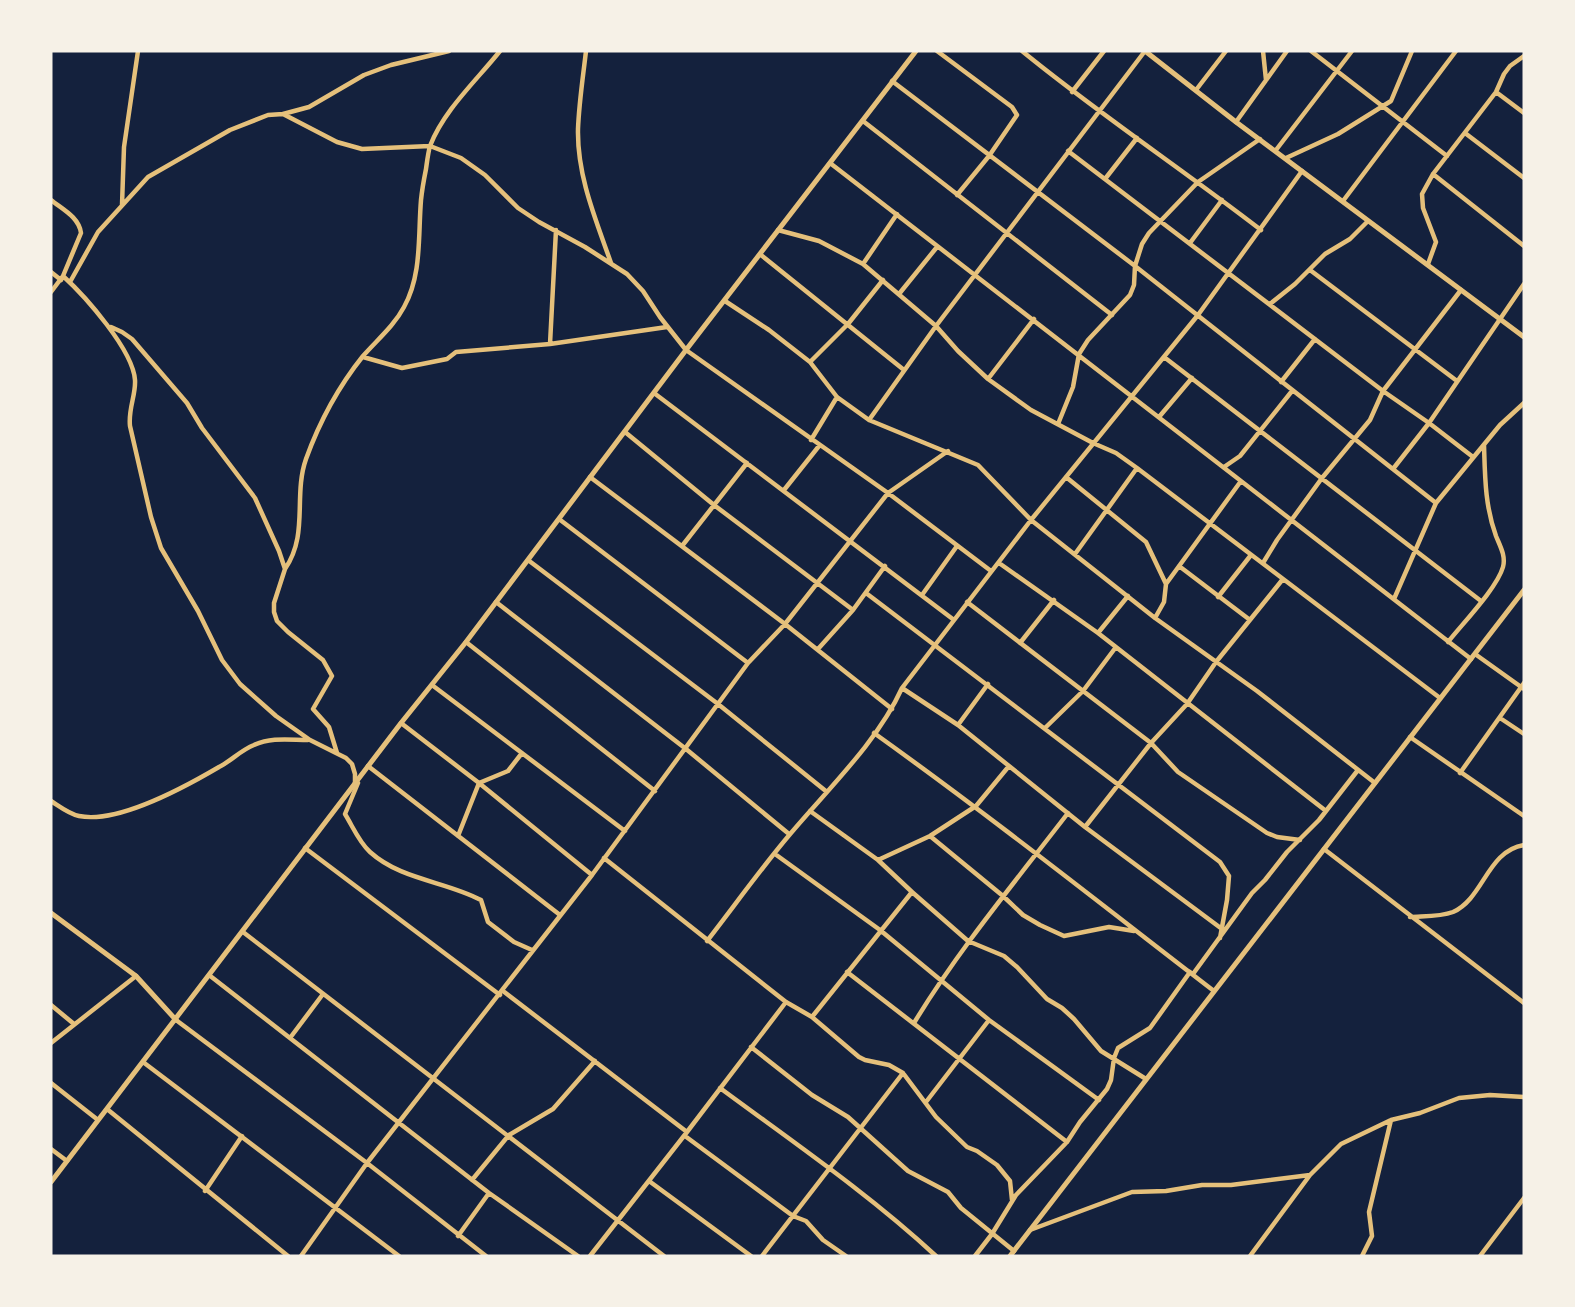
<svg xmlns="http://www.w3.org/2000/svg" width="1575" height="1307" font-family="Roboto,sans-serif">
<rect width="100%" height="100%" fill="#14213d"/>
<g fill="none" stroke-linecap="round" stroke-linejoin="round">
<!-- minor -->
<path stroke="#e5c07b" stroke-width="4.5" d="M 586,51 C 583,77 579,103 578,129 C 577,176 596,220 611,263
M 937,51 L 1012,107 L 1017,115 L 989,156 L 957,195
M 1022,51 C 1099,114 1182,169 1261,230
M 1263,51 L 1266,80
M 1311,51 L 1447,156
M 892,81 L 1135,266 L 1436,503
M 1196,90 L 1226,51
M 1072,92 L 1104,51
M 1496,92 L 1524,113
M 283,114 L 309,107 L 364,75 L 391,65 L 449,51
M 863,121 L 1112,315
M 1236,122 L 1287,51
M 1465,133 L 1524,178
M 1276,150 L 1352,51
M 1068,151 L 1383,391 L 1429,423 L 1524,284
M 1286,158 L 1338,134 L 1391,101 L 1412,51
M 830,163 L 1471,659
M 1433,174 L 1524,246
M 1105,179 L 1137,138
M 51,200 C 62,209 79,217 81,233 L 63,276 L 51,292
M 1343,201 L 1456,51
M 122,205 L 124,147 L 138,51
M 778,230 L 819,241 L 863,264 L 936,326 L 958,351 L 988,379 L 1031,410 L 1093,443 L 1116,453 L 1137,468 L 1440,698
M 1190,243 L 1222,200
M 761,255 L 904,370
M 863,264 L 897,214
M 1428,264 L 1436,242 L 1423,208 L 1422,194 L 1433,174 L 1496,92 L 1504,74 L 1510,66 L 1524,56
M 1310,270 L 1457,381
M 51,272 L 61,280
M 63,276 C 85,296 133,350 135,380 C 136,395 128,409 130,426 L 151,517 L 161,548 L 198,611 L 222,660 L 240,684 L 276,716 L 310,740 L 346,758 L 352,764 L 355,774 L 355,784
M 70,282 L 98,232 L 148,177 L 230,130 L 268,115 L 283,114 L 337,142 L 362,149 L 430,146 L 461,158 L 485,175 L 518,208 L 539,222 L 585,247 L 627,274 L 643,291 L 660,317 L 686,350 L 888,493 L 991,571
M 899,294 L 937,247
M 725,301 L 769,330 L 810,362 L 837,397 L 869,420 L 978,465 L 1031,520 L 1155,618 L 1257,691 L 1375,783
M 1270,304 L 1295,284 L 1325,254 L 1350,239 L 1368,221
M 111,327 L 122,332 L 132,339 L 187,403 L 202,428 L 255,498 L 279,551 L 285,569 L 274,603 L 274,612 L 277,621 L 288,632 L 323,660 L 332,676 L 313,709 L 329,727 L 337,753
M 550,344 L 556,230
M 363,357 L 402,368 L 447,359 L 456,352 L 550,344 L 667,327
M 1164,357 L 1481,601
M 810,362 L 848,324 L 883,280
M 988,379 L 1034,319
M 1281,382 L 1315,339
M 654,393 L 954,620
M 1159,417 L 1192,378
M 869,420 L 936,326 L 1145,51
M 1058,424 L 1073,387 L 1079,354 L 1088,340 L 1130,295 L 1134,285 L 1135,266 L 1142,244 L 1149,233 L 1198,182 L 1260,139
M 625,432 L 714,505 L 853,610
M 811,440 L 837,397
M 1224,467 L 1240,456 L 1292,391
M 1393,469 L 1429,423 L 1473,457
M 590,477 L 785,624 L 892,709
M 1066,477 L 1146,542 L 1166,584 L 1164,602 L 1155,618
M 784,490 L 819,446
M 559,519 L 748,663
M 682,546 L 747,463
M 1075,554 L 1137,468
M 528,560 L 718,704 L 827,792
M 999,563 L 1098,633 L 1326,811
M 1263,563 L 1277,540 L 1322,478 L 1370,420 L 1383,391 L 1461,290
M 1179,566 L 1250,620
M 285,569 C 309,534 293,496 306,459 C 319,423 339,386 363,356 C 377,340 394,326 404,307 C 422,275 418,236 421,200 C 422,190 424,179 426,169 C 427,162 428,153 430,146 C 444,110 476,81 500,51
M 1166,584 L 1241,481
M 866,593 L 1220,862 L 1229,876 L 1227,900 L 1220,938
M 922,595 L 957,546
M 1218,597 L 1251,555
M 1394,599 L 1436,503 L 1500,425 L 1524,403
M 496,602 L 686,749 L 789,834
M 967,602 L 1151,743 L 1178,772 L 1267,833 L 1277,837 L 1300,840
M 1098,633 L 1128,596
M 466,642 L 655,791
M 1448,642 C 1463,623 1497,588 1503,567 C 1506,556 1500,546 1496,536 C 1485,506 1485,477 1484,445
M 1020,643 L 1054,600
M 818,649 L 853,610 L 885,566
M 1475,654 L 1524,689
M 432,685 L 625,831
M 902,688 L 958,725 L 1085,827 L 1222,929
M 1500,718 L 1524,734
M 401,723 L 479,783 L 592,875
M 958,725 L 988,684
M 1045,728 L 1083,691 L 1116,647
M 874,733 C 990,816 1101,904 1214,991
M 1410,737 L 1524,816
M 368,766 L 560,915
M 1460,773 L 1524,683
M 358,783 L 345,814 C 353,827 359,842 370,852 C 401,880 445,881 481,900 L 488,922 L 514,942 L 532,950
M 51,801 C 59,806 69,814 79,816 C 118,824 185,787 219,767 C 231,761 241,750 254,745 C 271,737 290,740 308,740
M 810,811 L 878,860
M 1085,827 L 1151,743 L 1187,704 L 1216,662 L 1283,579
M 458,836 L 479,783 L 508,771 L 522,753
M 930,836 L 1003,896 L 1023,915 L 1040,925 L 1064,936 L 1109,927 L 1134,931
M 305,848 L 500,995
M 1324,849 L 1524,1003
M 775,854 L 880,930 L 989,1020 L 1099,1100
M 604,858 L 786,1002 L 812,1017 L 859,1057 L 865,1060 L 889,1065 L 903,1073 L 936,1117 L 967,1147 L 977,1151 L 997,1165 L 1010,1181 L 1012,1200
M 912,892 L 968,941 L 1004,956 L 1017,967 L 1047,999 L 1062,1008 L 1074,1019 L 1101,1051 L 1146,1079
M 1410,917 C 1424,916 1440,917 1453,912 C 1484,898 1487,851 1524,845
M 243,932 C 383,1040 523,1148 664,1256
M 707,941 C 735,905 762,867 791,833 C 829,788 878,741 902,688 L 1031,520 L 1198,315 L 1302,171
M 847,972 L 1067,1142
M 1193,974 L 1252,893 L 1265,880 L 1287,852 L 1319,820 L 1358,770
M 209,975 L 489,1193 L 578,1256
M 503,991 L 687,1132
M 51,1005 L 74,1024
M 812,1017 L 912,892 L 878,860 L 930,836 L 976,806 L 1009,766
M 176,1020 L 367,1163 L 486,1256
M 914,1023 C 959,949 1015,882 1068,813
M 290,1038 L 323,994
M 51,1043 L 136,976
M 751,1047 L 812,1095 L 848,1117 L 908,1171 L 948,1192 L 961,1208 L 1014,1251
M 143,1062 L 399,1256
M 51,1083 L 98,1120
M 720,1088 C 793,1142 869,1194 936,1256
M 926,1102 L 989,1020
M 107,1109 L 288,1256
M 685,1136 L 793,1216 L 806,1221 L 823,1240 L 846,1256
M 51,1149 L 67,1161
M 472,1180 L 509,1135 L 553,1109 L 595,1061
M 649,1181 L 751,1256
M 205,1191 L 242,1136
M 1030,1230 L 1132,1192 L 1166,1191 L 1202,1185 L 1231,1185 L 1310,1175 L 1341,1144 L 1391,1120 L 1420,1113 L 1459,1098 L 1490,1095 L 1524,1097
M 458,1236 L 489,1193
M 301,1256 L 367,1163 L 592,875 L 748,663 L 785,624 L 888,493 L 948,451
M 590,1256 L 687,1132 L 786,1002
M 762,1256 L 903,1073
M 975,1256 L 992,1234 L 1016,1195 L 1067,1142 L 1080,1122 L 1107,1089 L 1111,1080 L 1114,1058 L 1118,1048 L 1150,1028 L 1190,972
M 1250,1256 L 1310,1175
M 1362,1256 L 1372,1236 L 1369,1212 L 1391,1120
M 1480,1256 L 1524,1198"/>
<!-- tertiary -->
<path stroke="#e5c07b" stroke-width="5" d="M 1145,51 L 1236,122 L 1524,337
M 51,913 L 136,976 L 176,1020
M 51,1182 L 401,723 L 466,642 L 686,350 L 916,51
M 1010,1256 L 1524,590"/>
</g>
<!-- border -->
<rect width="1575" height="1307" fill="none" stroke="#f6f1e7" stroke-width="105"/>
</svg>
